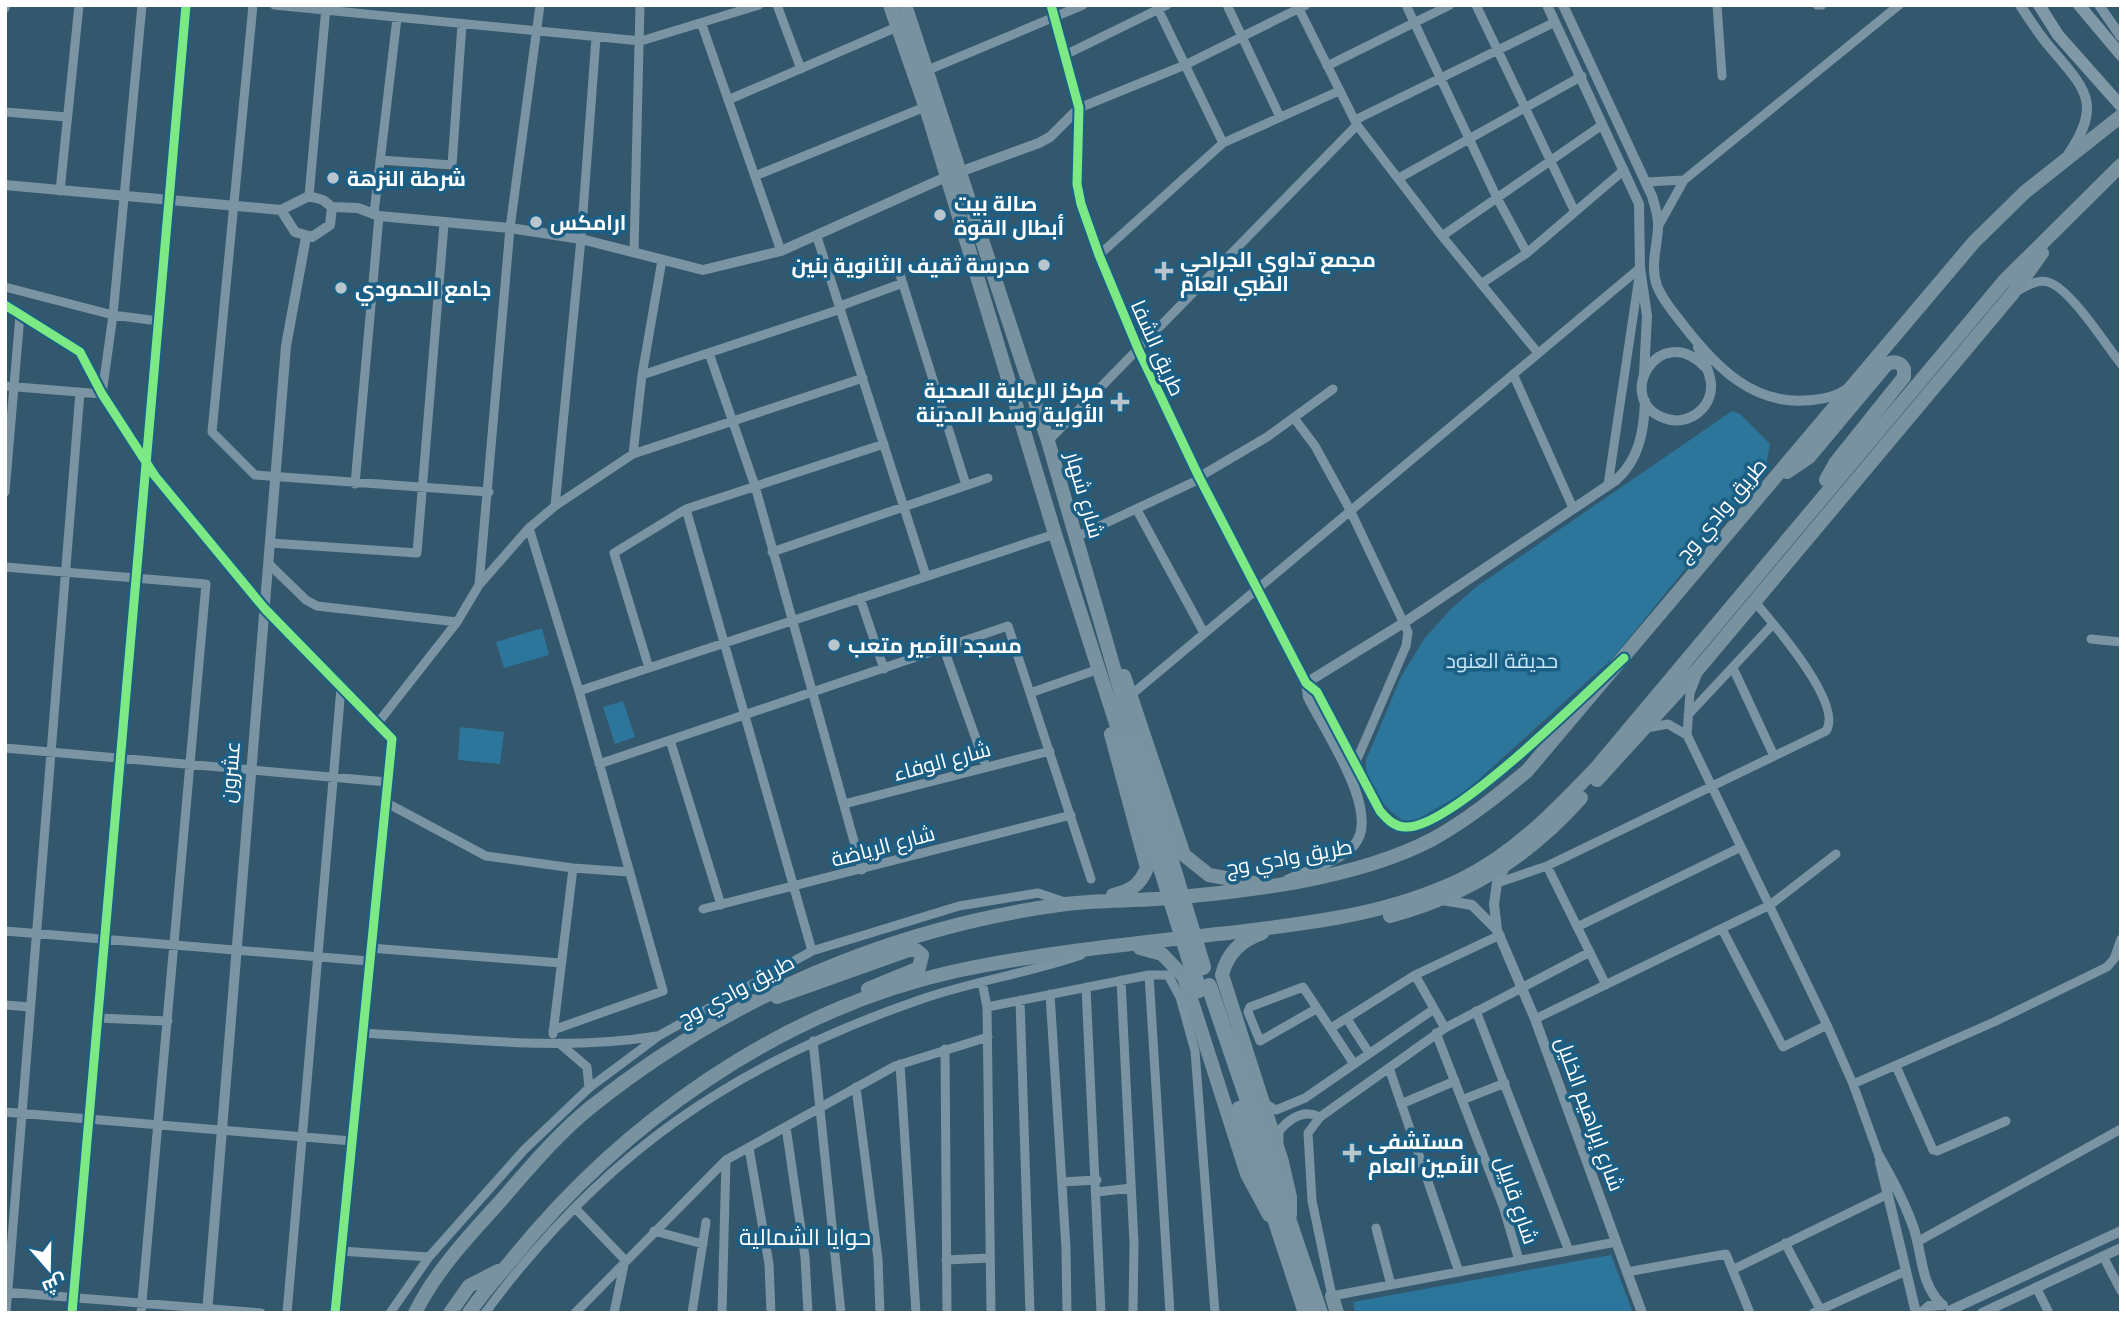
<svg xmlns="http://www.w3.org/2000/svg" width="2126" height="1318" font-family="Figtree,Cairo,sans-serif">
<rect width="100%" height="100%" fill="#33586d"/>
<!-- green -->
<path fill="#2c759b" d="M 1732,411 L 1740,414 L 1770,444 L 1765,471 L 1612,659 L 1465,792 L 1411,823 C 1389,817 1363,784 1366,760 L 1401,677 L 1424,639 L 1451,609 L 1476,587 Z
M 542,628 L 549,655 L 504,668 L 496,642 Z
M 623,701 L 635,737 L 615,744 L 603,707 Z
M 460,727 L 504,732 L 500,764 L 458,760 Z
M 1611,1255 L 1633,1313 L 1355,1313 L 1353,1302 Z"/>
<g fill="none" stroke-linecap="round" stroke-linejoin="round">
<!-- minor -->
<path stroke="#7a94a3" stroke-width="9" d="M 253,5 L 212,432 L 255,475 L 489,492
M 274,5 L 641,41 L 759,5
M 777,5 L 801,69
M 1156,5 L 1223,143
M 1227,5 L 1280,117
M 1297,5 L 1357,125 L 1442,236 L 1538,353
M 1406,5 L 1497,198 L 1527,253
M 1476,5 L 1575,212
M 1717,5 L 1722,76
M 1817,5 L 1822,5
M 5,8 L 6,5
M 702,25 L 781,251
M 1065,55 L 1167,5
M 1327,66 L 1450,5
M 928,70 L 1083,5
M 728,100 L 897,27
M 1079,108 L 1185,65 L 1306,5
M 5,112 L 67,117
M 1355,120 L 1555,22
M 380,160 L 452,165 L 462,24
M 755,176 L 925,107
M 1399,178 L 1582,76
M 1647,182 L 1684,180
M 60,191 L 79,5
M 309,196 L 326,7
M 374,213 L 397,18
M 1659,225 L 1684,180 L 1899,5
M 1442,236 L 1602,125
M 817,237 L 926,576
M 634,252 L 640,5
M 1099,255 L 1223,143 L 1339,91
M 897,265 L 966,485
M 1481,284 L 1527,253 L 1624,170
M 5,287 L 113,315 L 158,321
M 2017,291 C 2027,286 2037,279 2048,282 C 2070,288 2106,345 2121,364
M 5,305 L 80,352 L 102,394 L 155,476 L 265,609 L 392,739 L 335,1313
M 840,306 L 903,283
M 709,353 L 755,486 L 862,870
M 1513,374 L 1573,508
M 642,375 L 841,309
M 5,386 L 102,394 L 113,315 L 142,5
M 1294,418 L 1315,446 L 1350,510 L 1408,632 L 1406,646 L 1355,764
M 1048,441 L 1357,125
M 633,454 L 642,375 L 662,260
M 1199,477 L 1267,437 L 1333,389
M 355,484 L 379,216
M 1608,485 L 1639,277
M 5,492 L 20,315
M 555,506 L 581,239 L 596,38
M 686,509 L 812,951
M 1137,510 L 1204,633
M 529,528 L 579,691 L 663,991 L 553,1030
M 1076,537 L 1200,479
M 271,543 L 417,553 L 444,224
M 772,552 L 988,478
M 269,564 L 306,600 L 317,606 L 457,622
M 5,567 L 206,584 L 141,1313
M 479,585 L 510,228 L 540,5
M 860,598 L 884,669
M 2091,639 L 2121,642
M 944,649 L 986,767
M 649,668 L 614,553 L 686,509 L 884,444
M 1733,668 L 1774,756
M 579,691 L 1055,534
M 1030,693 L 1099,669
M 1131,695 L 1640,268
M 1688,715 L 1773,624
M 377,724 L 457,622 L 479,585 L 529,528 L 555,506 L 633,454 L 863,378
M 1647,728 L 1668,724 L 1687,735 L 1827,1025 L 1853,1084 L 1879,1156
M 1687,735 L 1690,693 L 1697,675
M 670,740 L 721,905
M 5,748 L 387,782
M 599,764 L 1008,626 L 1091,879
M 385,802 L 486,856 L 573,868 L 629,872
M 844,804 L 1050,751
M 1547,866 L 1606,985
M 1497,883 L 1547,866 L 1826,731 C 1844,704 1772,622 1754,601
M 703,909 L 1071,815
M 1577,927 L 1741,847
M 1722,929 L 1783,1047 L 1827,1025
M 5,931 L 369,961
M 370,948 L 561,963
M 1590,952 L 1445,1028 L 1320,1117 L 1308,1133 L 1312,1201 L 1332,1296 L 1616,1242
M 1149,975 L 1170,1313
M 1415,975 L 1445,1028
M 1121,980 L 1134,1243 L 1133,1313
M 982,982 L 987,1007
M 1086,987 L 1101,1313
M 1050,994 L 1066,1248 L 1067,1313
M 1020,1000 L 1030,1313
M 5,1005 L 30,1007
M 1316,1009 L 1260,1041 L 1248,1012 L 1250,1007 L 1303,987 L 1354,1064
M 1476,1011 L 1569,1251
M 97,1018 L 168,1021
M 1347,1019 L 1369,1053
M 1535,1019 L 1770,905 L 1836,854
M 1331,1028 L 1415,975 L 1500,935
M 362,1033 C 459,1038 561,1052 657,1036
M 1436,1033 L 1503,1206 L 1519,1260
M 553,1034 L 573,868
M 813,1041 L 841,1313
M 559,1043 L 587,1067 L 589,1088
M 945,1049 L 947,1313
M 900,1064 L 916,1313
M 1896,1066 L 1933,1150 L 1937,1151 L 2006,1121
M 1389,1068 L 1459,1272
M 1853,1084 L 1994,1022 L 2107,967 L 2114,959 L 2121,939
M 856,1087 L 878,1259 L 880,1313
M 1462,1100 L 1505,1083
M 1266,1104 L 1276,1110 L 1305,1098 L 1434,1009
M 1401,1104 L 1455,1081
M 5,1112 L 352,1141
M 786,1127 L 805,1257 L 808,1313
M 1279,1141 L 1279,1131 C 1290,1118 1304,1109 1320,1117
M 749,1148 L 769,1264 L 771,1313
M 1062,1182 L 1097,1180
M 1097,1192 L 1131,1188
M 575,1208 L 625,1260 L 614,1313
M 1376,1228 L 1391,1285
M 654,1231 L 703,1244
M 1917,1242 L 2121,1129
M 1785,1243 L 1820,1309
M 340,1251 L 429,1257
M 2103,1256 L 2121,1291
M 946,1260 L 989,1258
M 1734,1269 L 1886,1195
M 1627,1272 L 1726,1254 L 1750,1313
M 2036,1287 L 2049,1313
M 5,1292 L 261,1313
M 6,1313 L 80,392
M 72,1313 L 186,5
M 287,1313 L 341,688
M 390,1313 L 429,1257 L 524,1150 L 589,1088 L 660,1035 L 812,951 L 959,906 L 1038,893 L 1065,902
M 485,1313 C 603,1153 735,1063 922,999 C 974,981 1029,973 1081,955
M 575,1313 L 726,1160 L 895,1066 L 988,1037
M 692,1313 L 706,1222
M 722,1313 L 726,1160
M 991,1313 L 987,1007 L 1149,975 L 1168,975 L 1180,997 L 1195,1051 L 1215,1313
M 1813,1313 L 1906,1271"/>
<!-- tertiary -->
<path stroke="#7a94a3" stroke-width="10" d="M 1051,5 L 1079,108 L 1077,184 L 1081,204 L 1099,255 L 1139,351 L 1199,477 L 1306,683 L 1317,692 L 1380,811 L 1388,820 L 1406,827 C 1461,821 1545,730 1587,692
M 1547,5 L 1639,204 L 1640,268 L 1647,316 L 1644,374
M 1563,5 L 1652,196 C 1655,206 1659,217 1658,228 C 1657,248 1650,266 1657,286 C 1663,301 1674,313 1684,326 C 1716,367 1754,407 1812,400 C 1824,399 1836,397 1847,389
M 2020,5 C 2029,19 2038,33 2049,46 C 2083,87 2104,102 2069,153
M 2099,5 L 2121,37
M 5,185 L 281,210
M 309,196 L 323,200 L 332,207 L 330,225 L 312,237 L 295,232 L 281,210 Z
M 332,207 L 358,208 L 379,216 L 510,228 L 581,239 L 703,270 L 781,251 L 946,177 L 1039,143 L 1050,137 L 1079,108
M 1698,347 C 1702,357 1708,368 1710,378 C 1717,405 1689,428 1664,418 C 1613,400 1659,319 1705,367
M 1306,683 L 1405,622 L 1616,480 C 1639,460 1644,431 1645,401
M 1505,867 L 1497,883 L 1494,904 L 1497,930 L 1535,1019 L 1642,1313
M 1287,880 C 1309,870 1338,862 1354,845 C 1383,814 1323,728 1308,697 L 1306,683
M 1442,900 L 1472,905 L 1497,930
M 1879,1156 C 1893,1180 1905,1203 1914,1229 C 1923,1257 1920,1282 1941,1304
M 1880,1162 L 1916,1313
M 1951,1310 L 2121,1231
M 207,1313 L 286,346 L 306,237
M 1921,1313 L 1929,1306 L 1943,1305
M 1982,1313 L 2121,1248"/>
<!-- secondary -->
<path stroke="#8199a7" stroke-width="12" d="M 2039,5 L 2058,35 L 2121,106
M 2079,5 L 2121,55"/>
<!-- primary -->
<path stroke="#7992a0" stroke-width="14" d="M 890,5 L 928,114 L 1055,534 L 1123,745
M 905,5 L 1048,441 L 1135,741
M 1787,472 L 1809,457 L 1886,365 C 1893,360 1901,362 1904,369 L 1904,377 L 1836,462 L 1826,480
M 1124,676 L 1184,855 L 1209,875 L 1254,883
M 1111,734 L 1147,868 C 1140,885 1131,891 1113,895
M 1597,780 L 1699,668 L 2013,293 L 2042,253
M 1390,916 C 1465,896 1530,856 1581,798
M 1262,933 C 1241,940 1227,954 1222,975 L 1282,1162 L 1290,1197 L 1290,1215
M 1140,948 L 1162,954 L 1184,977 L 1247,1174 L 1269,1215
M 777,997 L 909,950 L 916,950 L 922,955 L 919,968 L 868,989
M 1332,1296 L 1337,1313
M 415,1313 C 435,1272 467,1238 497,1205 C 526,1172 556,1135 591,1107 C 727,998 892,927 1066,904 C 1096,900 1127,901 1157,899 C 1243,892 1355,880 1433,839 C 1467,820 1497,796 1527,771 L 1974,242 L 2025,192 L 2121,116
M 450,1313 L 469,1286 L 498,1271
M 469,1313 C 481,1295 496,1278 510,1262 C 621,1123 780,1010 956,971 C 1046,952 1137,943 1228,933 C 1310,923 1387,915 1462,879 C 1515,853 1557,809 1597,767 L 2005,280 L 2121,165"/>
<!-- trunk -->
<path stroke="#7a93a2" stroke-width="16" d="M 1135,741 L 1164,838
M 1123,745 L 1153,842
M 1209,986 L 1320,1313
M 1239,1109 L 1306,1313"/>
<!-- trunk-bridge -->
<path stroke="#7a93a2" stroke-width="16" d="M 1164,838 L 1203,967
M 1153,842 L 1199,990"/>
<defs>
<path id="cycleway" d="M 1051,5 L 1079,108 L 1077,184 L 1081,204 L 1099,255 L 1139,351 L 1199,477 L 1306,683 L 1317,692 L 1380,811 C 1387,819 1394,827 1406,827 C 1451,829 1587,692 1624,658
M 5,305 L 80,352 L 102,394 L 155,476 L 265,609 L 392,739 L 335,1313
M 72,1313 L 186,5"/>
</defs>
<!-- cycleway casing -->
<use href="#cycleway" stroke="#1b5f85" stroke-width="13"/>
<!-- cycleway -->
<use href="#cycleway" stroke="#7ce984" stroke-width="9"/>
</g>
<!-- markers -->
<g fill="#b8c5cc" stroke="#1b5f85" stroke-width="2.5">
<circle cx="333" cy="178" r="7"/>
<circle cx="940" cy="215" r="7"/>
<circle cx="536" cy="222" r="7"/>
<circle cx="1044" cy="265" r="7"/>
<path d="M1160.5 260.5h7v7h7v7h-7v7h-7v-7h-7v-7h7z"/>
<circle cx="341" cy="288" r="7"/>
<path d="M1116.5 391.5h7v7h7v7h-7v7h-7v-7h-7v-7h7z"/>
<circle cx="834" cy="645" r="7"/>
<path d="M1348.5 1142.5h7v7h7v7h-7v7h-7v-7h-7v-7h7z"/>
</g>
<g text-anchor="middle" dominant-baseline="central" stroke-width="7" stroke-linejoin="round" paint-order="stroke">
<!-- poi labels -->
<g font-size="21" font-weight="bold" fill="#fff" stroke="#1b5f85" text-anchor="start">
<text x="347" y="178">شرطة النزهة</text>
<text x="954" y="203">صالة بيت<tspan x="954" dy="24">أبطال القوة</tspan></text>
<text x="550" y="222">ارامكس</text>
<text x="1180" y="259">مجمع تداوي الجراحي<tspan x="1180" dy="24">الطبي العام</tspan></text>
<text x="1030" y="265" text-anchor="end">مدرسة ثقيف الثانوية بنين</text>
<text x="355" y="288">جامع الحمودي</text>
<text x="1104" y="390" text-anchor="end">مركز الرعاية الصحية<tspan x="1104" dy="24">الأولية وسط المدينة</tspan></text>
<text x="848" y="645">مسجد الأمير متعب</text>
<text x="1368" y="1141">مستشفى<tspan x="1368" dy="24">الأمين العام</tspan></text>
</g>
<!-- street labels -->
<g font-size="21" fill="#fff" stroke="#1b5f85">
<text transform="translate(1158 348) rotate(66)">طريق الشفا</text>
<text transform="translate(1085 495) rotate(74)">شارع شهار</text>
<text transform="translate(1721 510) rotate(-50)">طريق وادي وج</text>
<text transform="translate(942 761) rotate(-15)">شارع الوفاء</text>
<text transform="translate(230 772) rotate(-85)">عشرون</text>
<text transform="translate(883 846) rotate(-15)">شارع الرياضة</text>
<text transform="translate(1289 857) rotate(-10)">طريق وادي وج</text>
<text transform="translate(736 990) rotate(-28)">طريق وادي وج</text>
<text transform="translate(1590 1114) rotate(70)">شارع إبراهيم الخليل</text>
<text transform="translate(1517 1200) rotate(71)">شارع قابيل</text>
</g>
<!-- park labels -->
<g font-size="21" fill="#c7e7f8" stroke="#1b5f85">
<text x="1502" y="660">حديقة العنود</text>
</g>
<!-- neighbourhood labels -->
<g font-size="23" fill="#fff" stroke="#1b5f85">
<text x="805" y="1237">حوايا الشمالية</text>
</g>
</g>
<!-- border -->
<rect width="2126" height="1318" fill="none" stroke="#ffffff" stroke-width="14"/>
<!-- north arrow -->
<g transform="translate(49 1269) rotate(160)" stroke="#1b5f85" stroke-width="5" paint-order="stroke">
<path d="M0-5L12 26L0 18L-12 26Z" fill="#ffffff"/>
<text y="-10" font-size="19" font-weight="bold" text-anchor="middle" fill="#ffffff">ش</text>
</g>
</svg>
